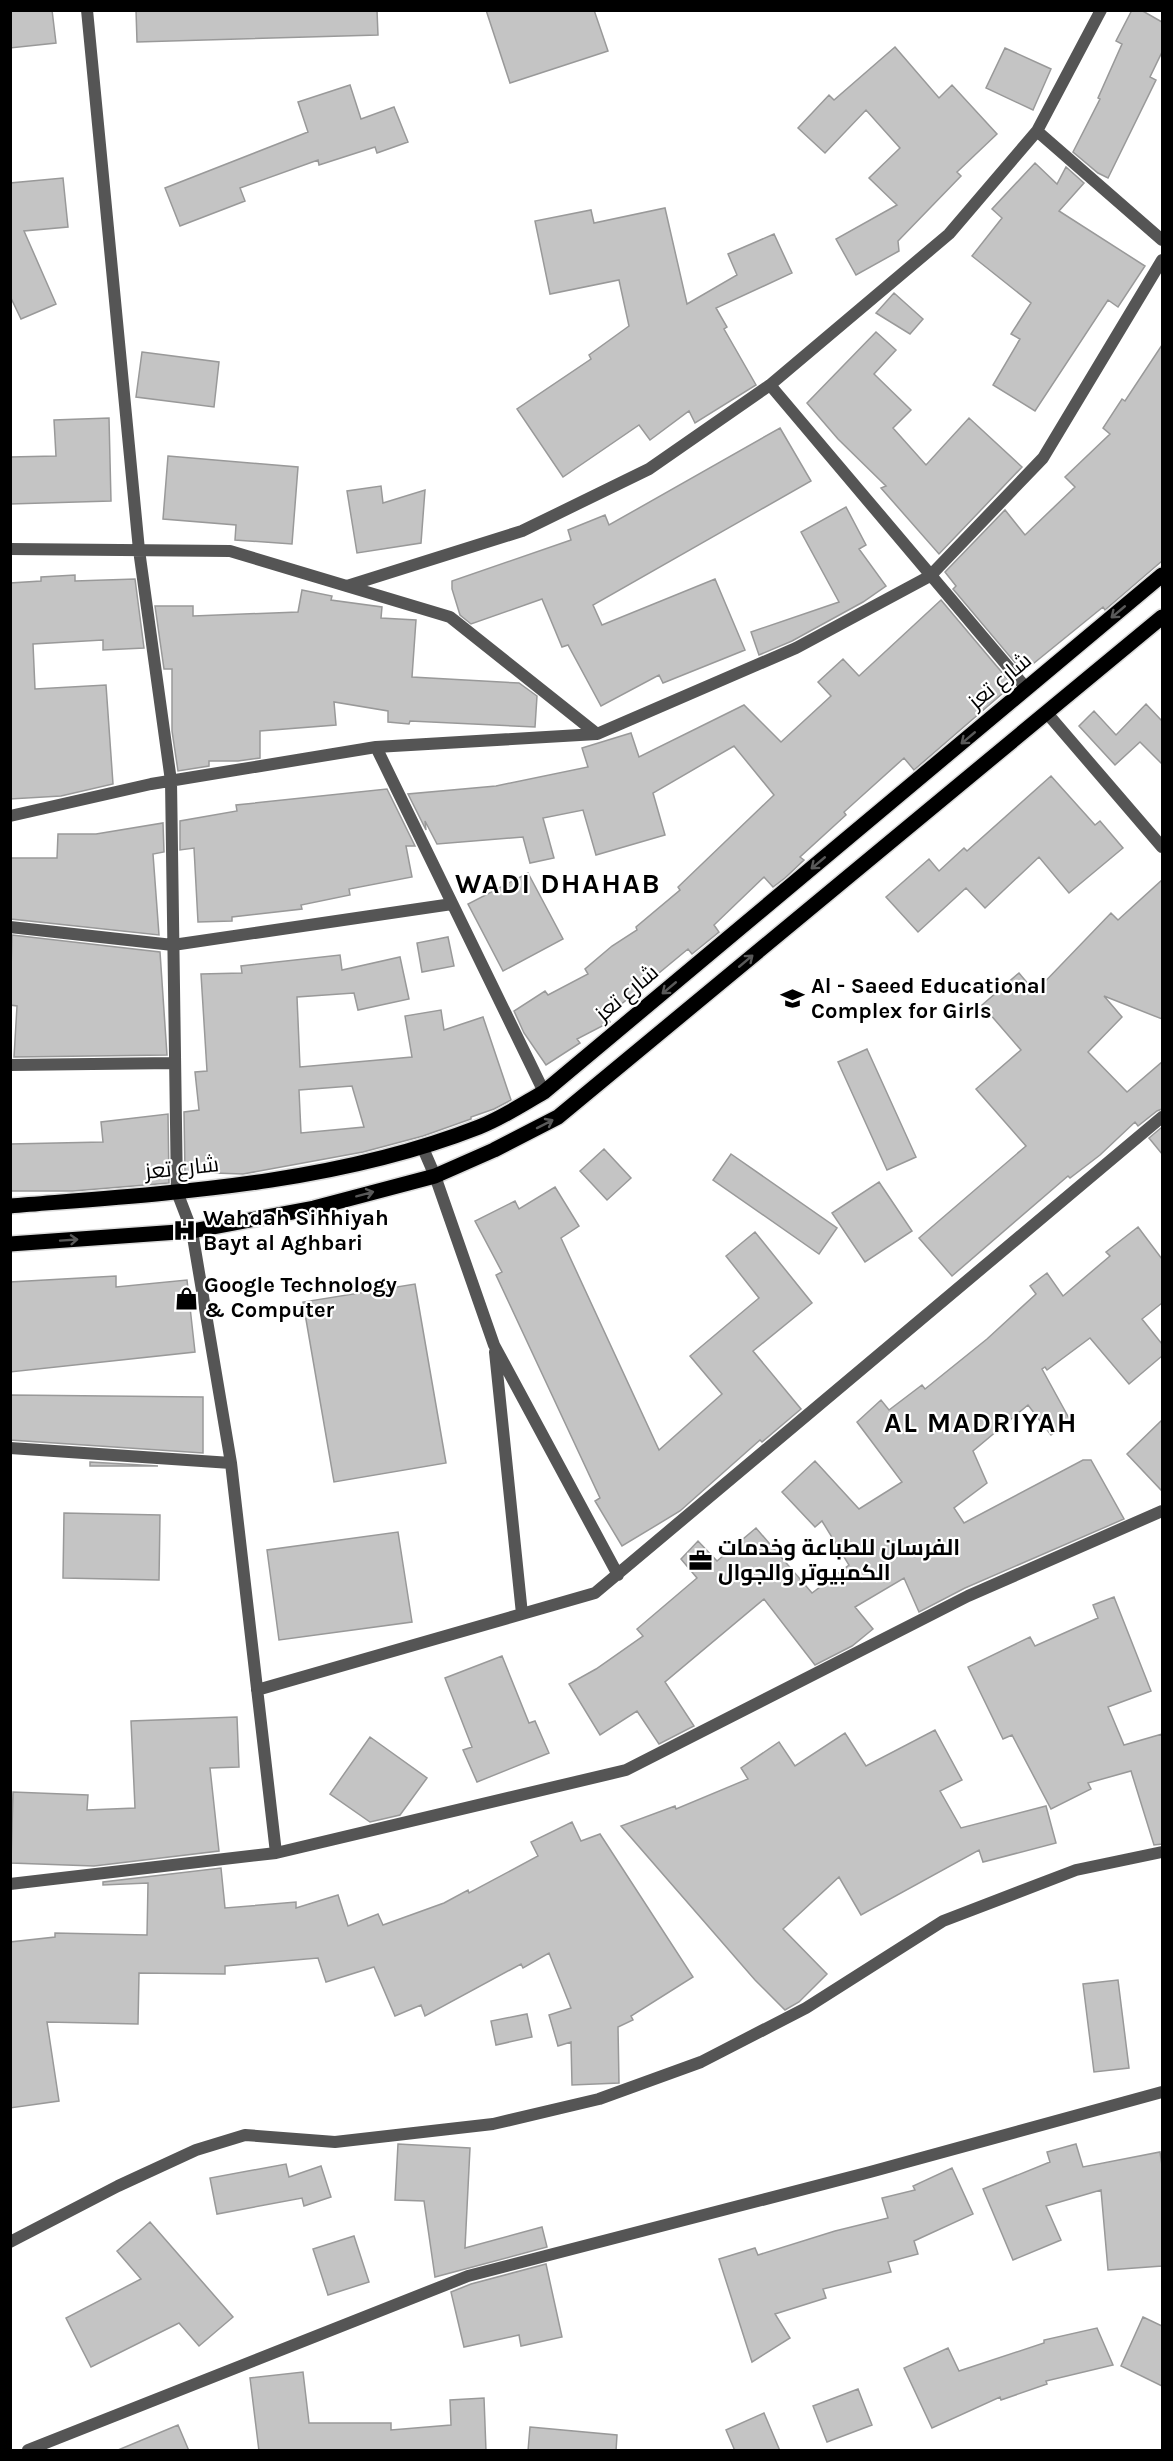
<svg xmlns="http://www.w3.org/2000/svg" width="1173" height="2461" font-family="Karla,Cairo,sans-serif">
<rect width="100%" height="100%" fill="#fff"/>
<!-- building -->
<path fill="#c4c4c4" stroke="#999" stroke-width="1.5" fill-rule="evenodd" d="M 10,10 L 52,10 L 56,43 L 10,48 Z
M 136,10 L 377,10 L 378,35 L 137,42 Z
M 486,10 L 594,10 L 608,51 L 510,83 Z
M 1132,10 L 1141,10 L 1162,22 L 1162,52 L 1150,77 L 1156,80 L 1108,178 L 1098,173 L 1073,152 L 1100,99 L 1098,98 L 1122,44 L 1116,41 Z
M 895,47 L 939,98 L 952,85 L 997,134 L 957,172 L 961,176 L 898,241 L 899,251 L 856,275 L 836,239 L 897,205 L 869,178 L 900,148 L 866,110 L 825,153 L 798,128 L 829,95 L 834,100 Z
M 1005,48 L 1051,69 L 1033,110 L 986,88 Z
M 350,85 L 361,119 L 394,107 L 408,142 L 377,153 L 375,147 L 319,165 L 318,160 L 240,188 L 245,201 L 180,226 L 165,188 L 308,132 L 298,102 Z
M 1035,163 L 1057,184 L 1066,167 L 1084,183 L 1059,211 L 1145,266 L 1118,307 L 1108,300 L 1035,411 L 993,385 L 1020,339 L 1011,334 L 1031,303 L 972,256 L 1002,218 L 992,209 Z
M 63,178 L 68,227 L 24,231 L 56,304 L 21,319 L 10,296 L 10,183 Z
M 665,208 L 687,304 L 737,275 L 728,254 L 774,234 L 792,273 L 716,308 L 727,327 L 724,329 L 756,385 L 695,423 L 689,411 L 650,440 L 639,425 L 563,477 L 517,409 L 591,359 L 589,355 L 629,326 L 619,280 L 550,294 L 535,221 L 591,210 L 594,223 Z
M 894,293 L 923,319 L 910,334 L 876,313 Z
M 876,332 L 896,350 L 874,374 L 911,410 L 893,428 L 926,465 L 969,418 L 1022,467 L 939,554 L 881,488 L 886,486 L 838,439 L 807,403 Z
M 1162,345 L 1162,561 L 1105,610 L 1103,607 L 1023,672 L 953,589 L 956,586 L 945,572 L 1005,510 L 1025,535 L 1075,487 L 1065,477 L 1110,434 L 1103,428 L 1122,399 L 1125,401 Z
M 142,352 L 219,362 L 214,407 L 136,397 Z
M 109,418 L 111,501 L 10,504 L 10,457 L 56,456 L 54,420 Z
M 780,428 L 811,481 L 593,605 L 602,625 L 715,579 L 745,650 L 663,683 L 659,675 L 601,706 L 568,645 L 562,647 L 542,599 L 471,624 L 460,615 L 452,589 L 452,581 L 571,540 L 568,530 L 605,515 L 609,525 Z
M 168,456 L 298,467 L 292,544 L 235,540 L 236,525 L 163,519 Z
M 381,486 L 383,503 L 425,490 L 421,543 L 357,553 L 347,491 Z
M 846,507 L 866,545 L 859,549 L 886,586 L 863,602 L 792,641 L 759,655 L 751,632 L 839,602 L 801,532 Z
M 75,575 L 75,581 L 135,579 L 144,648 L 103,650 L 103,640 L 33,644 L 35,689 L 106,685 L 113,784 L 61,796 L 10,799 L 10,583 L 41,581 L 41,577 Z
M 302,590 L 332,596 L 331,600 L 382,607 L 381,618 L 416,620 L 412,677 L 519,683 L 537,696 L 535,727 L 410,721 L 409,724 L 388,722 L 388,711 L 334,702 L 336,725 L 260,731 L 260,758 L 238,761 L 209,761 L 209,766 L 178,771 L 172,731 L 172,669 L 164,669 L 155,606 L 193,606 L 193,616 L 298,612 Z
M 941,600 L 1010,682 L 1000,690 L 1003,693 L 914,770 L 904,758 L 844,812 L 846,815 L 800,857 L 804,860 L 785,878 L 773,887 L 764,877 L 714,925 L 719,932 L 692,954 L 688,949 L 607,1016 L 610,1022 L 577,1039 L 580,1043 L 546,1065 L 524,1033 L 514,1011 L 545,991 L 548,995 L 588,974 L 585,969 L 612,946 L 637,930 L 636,927 L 680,890 L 678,887 L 774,795 L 734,746 L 653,793 L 665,835 L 596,855 L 583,810 L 543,818 L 554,858 L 530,863 L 523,837 L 437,844 L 425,821 L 426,830 L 408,794 L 496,786 L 588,767 L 582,748 L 631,733 L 639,757 L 744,705 L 781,742 L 831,696 L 818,682 L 843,659 L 859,676 Z
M 1146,704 L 1162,721 L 1162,764 L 1140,742 L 1115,765 L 1079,726 L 1094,711 L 1116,735 Z
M 1051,776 L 1095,825 L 1100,821 L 1123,848 L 1069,893 L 1039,857 L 985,908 L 966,888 L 918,932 L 886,897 L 929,859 L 939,871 L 964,848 L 967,851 Z
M 387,789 L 415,846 L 406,846 L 412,877 L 349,889 L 350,895 L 301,905 L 302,909 L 232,917 L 232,921 L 198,922 L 194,848 L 180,850 L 180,821 L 237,811 L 236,805 Z
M 163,823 L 164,852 L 153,854 L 159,935 L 11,919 L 11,858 L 57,858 L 58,834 L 96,834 Z
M 528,873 L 563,939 L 503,971 L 468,904 Z
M 1162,880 L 1162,1019 L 1104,996 L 1122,1017 L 1088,1052 L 1127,1092 L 1162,1062 L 1162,1109 L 1157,1111 L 1138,1126 L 1135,1122 L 1100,1155 L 1070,1178 L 1068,1176 L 952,1276 L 919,1238 L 1026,1146 L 976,1089 L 1021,1050 L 982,1005 L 1019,973 L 1035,992 L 1111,913 L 1118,920 Z
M 12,935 L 160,952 L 167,1055 L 14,1057 L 17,1006 L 10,1005 Z
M 448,937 L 454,966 L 422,972 L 417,943 Z
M 340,955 L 342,970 L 400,957 L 409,999 L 358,1010 L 354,993 L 297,997 L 300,1067 L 412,1057 L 405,1016 L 441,1010 L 444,1030 L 483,1017 L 511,1100 L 494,1109 L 471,1117 L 471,1119 L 423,1136 L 363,1152 L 243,1174 L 185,1172 L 184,1112 L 199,1110 L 195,1072 L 207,1071 L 201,974 L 242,973 L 241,966 ZM 352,1086 L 364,1127 L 301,1133 L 299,1090 Z
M 867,1049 L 916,1157 L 887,1170 L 838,1062 Z
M 168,1114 L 169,1183 L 73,1191 L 10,1191 L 10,1144 L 103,1142 L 101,1122 Z
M 1162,1127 L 1162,1154 L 1149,1138 Z
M 604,1149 L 631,1178 L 607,1200 L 580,1171 Z
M 731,1154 L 837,1228 L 819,1254 L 713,1180 Z
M 879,1182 L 912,1231 L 865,1262 L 832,1213 Z
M 555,1187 L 579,1226 L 561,1238 L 659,1450 L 722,1394 L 690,1356 L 759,1298 L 726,1256 L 755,1232 L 812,1303 L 753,1351 L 801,1409 L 762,1442 L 760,1440 L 680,1511 L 622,1546 L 595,1501 L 600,1498 L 496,1275 L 502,1272 L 475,1221 L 515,1201 L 519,1209 Z
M 1138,1227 L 1162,1259 L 1162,1303 L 1142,1319 L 1162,1344 L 1162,1356 L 1129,1384 L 1090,1338 L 1047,1370 L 1045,1367 L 1042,1369 L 1070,1420 L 1051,1435 L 1028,1405 L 973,1451 L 987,1483 L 954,1508 L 964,1523 L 1083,1460 L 1091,1460 L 1124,1519 L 965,1588 L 919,1612 L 904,1578 L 855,1607 L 873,1629 L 852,1646 L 815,1665 L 764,1599 L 665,1682 L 694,1726 L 659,1744 L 637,1711 L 600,1735 L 569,1684 L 596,1669 L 643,1636 L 637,1629 L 697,1578 L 681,1559 L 698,1541 L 717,1561 L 756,1528 L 812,1593 L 849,1565 L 822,1521 L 815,1527 L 782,1492 L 815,1461 L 859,1509 L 902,1482 L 857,1422 L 881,1400 L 889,1410 L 922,1385 L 925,1389 L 987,1339 L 1036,1294 L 1030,1286 L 1047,1273 L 1063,1296 L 1110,1256 L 1106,1252 Z
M 116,1276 L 116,1287 L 187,1280 L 195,1352 L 10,1372 L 10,1282 Z
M 415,1284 L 446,1463 L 334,1482 L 303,1302 Z
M 10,1395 L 203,1397 L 203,1453 L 10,1440 Z
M 1162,1420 L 1162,1491 L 1127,1454 Z
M 90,1462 L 158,1466 L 90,1466 Z
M 64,1513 L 160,1515 L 159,1580 L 63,1578 Z
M 398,1532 L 412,1622 L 279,1640 L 267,1550 Z
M 1114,1597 L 1151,1691 L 1108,1707 L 1124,1745 L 1162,1734 L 1162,1844 L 1154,1845 L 1131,1771 L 1088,1783 L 1091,1789 L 1051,1809 L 1012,1735 L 1003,1739 L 968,1667 L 1030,1637 L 1035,1646 L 1098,1618 L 1093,1605 Z
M 502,1656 L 529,1723 L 535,1721 L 549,1753 L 477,1782 L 463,1750 L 472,1747 L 445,1678 Z
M 237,1717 L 239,1767 L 210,1768 L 219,1851 L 94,1866 L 11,1863 L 13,1792 L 88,1795 L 87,1810 L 135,1808 L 131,1721 Z
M 935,1730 L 962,1780 L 940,1791 L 961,1828 L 1046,1806 L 1056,1843 L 983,1862 L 979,1850 L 861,1915 L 839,1877 L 783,1929 L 827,1974 L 799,2002 L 785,2010 L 755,1980 L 621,1826 L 675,1806 L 676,1809 L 748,1779 L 741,1768 L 779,1742 L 795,1766 L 845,1733 L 866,1766 Z
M 370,1737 L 427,1778 L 400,1815 L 370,1822 L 330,1794 Z
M 572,1822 L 581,1841 L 600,1834 L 693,1977 L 631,2016 L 633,2020 L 618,2027 L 619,2083 L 572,2085 L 571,2042 L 558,2046 L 549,2015 L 571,2008 L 549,1953 L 523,1968 L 521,1964 L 425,2016 L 421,2005 L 395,2016 L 374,1967 L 326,1982 L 318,1958 L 225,1966 L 225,1974 L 139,1973 L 138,2024 L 47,2022 L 59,2101 L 10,2108 L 10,1942 L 55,1937 L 55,1933 L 147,1935 L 148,1883 L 103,1885 L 103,1882 L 221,1868 L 225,1908 L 296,1902 L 296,1908 L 338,1895 L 348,1926 L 378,1914 L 383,1925 L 444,1903 L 468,1890 L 469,1893 L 538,1856 L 531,1842 Z
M 1118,1980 L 1129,2068 L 1094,2072 L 1083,1984 Z
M 527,2014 L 532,2037 L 496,2045 L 491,2021 Z
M 398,2144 L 470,2148 L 465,2248 L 542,2227 L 547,2247 L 435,2277 L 424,2201 L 395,2200 Z
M 1076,2144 L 1083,2167 L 1160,2152 L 1162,2166 L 1162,2266 L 1108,2270 L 1101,2190 L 1046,2206 L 1061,2240 L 1013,2260 L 983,2189 L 1050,2162 L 1047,2152 Z
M 286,2164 L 289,2177 L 321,2166 L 331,2197 L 304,2206 L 302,2198 L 217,2214 L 210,2178 Z
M 952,2168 L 973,2214 L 914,2241 L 918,2254 L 888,2262 L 891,2272 L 823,2289 L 826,2298 L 775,2314 L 790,2338 L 752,2362 L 719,2259 L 755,2248 L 758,2255 L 835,2231 L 888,2218 L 882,2198 L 915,2190 L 913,2186 Z
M 150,2222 L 233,2317 L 199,2346 L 179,2323 L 91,2367 L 66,2318 L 141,2279 L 117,2251 Z
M 354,2236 L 369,2282 L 328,2295 L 313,2249 Z
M 546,2264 L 562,2337 L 521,2346 L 519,2335 L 464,2347 L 451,2292 L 471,2284 Z
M 1143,2317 L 1162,2326 L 1162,2386 L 1121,2366 Z
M 1097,2328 L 1113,2365 L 1046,2381 L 1047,2384 L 1001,2400 L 1000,2397 L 932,2428 L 904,2368 L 948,2348 L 959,2371 L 1044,2343 L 1044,2340 Z
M 303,2372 L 309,2423 L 391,2423 L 391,2430 L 451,2425 L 450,2400 L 484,2398 L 486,2451 L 259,2451 L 250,2378 Z
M 858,2389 L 872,2425 L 827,2442 L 813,2406 Z
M 764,2413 L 780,2451 L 735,2451 L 726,2430 Z
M 178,2425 L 189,2451 L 118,2451 L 118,2450 Z
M 530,2427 L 617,2435 L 616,2451 L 528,2451 Z"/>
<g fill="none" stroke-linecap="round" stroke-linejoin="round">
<defs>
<path id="primary" d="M 10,1206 C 168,1193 331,1185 479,1127 C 502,1118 523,1104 544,1092 L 1162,575
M 10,1244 L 192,1231 L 314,1208 L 435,1176 L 494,1150 L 558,1117 L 1162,617"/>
</defs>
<!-- primary casing -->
<use href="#primary" stroke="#dbdbdb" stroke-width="18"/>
<!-- minor -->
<path stroke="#555" stroke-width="12" d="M 87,10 L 139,550 L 171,781 L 177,1192 L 192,1231 L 231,1463 L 276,1853
M 1037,131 L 1162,240
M 770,385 L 1027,689
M 10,549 L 230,551 L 450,617 L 597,734
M 347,586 L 522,531 L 649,469 L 770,385 L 949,234 L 1037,131 L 1101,10
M 1046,712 L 1162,847
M 376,747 L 544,1092
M 10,816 L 151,784 L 376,747 L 597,734 L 796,648 L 930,576 L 1043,458 L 1162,260
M 10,927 L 173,945 L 452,904
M 10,1065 L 175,1063
M 422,1146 L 435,1176 L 494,1345 L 618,1575
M 495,1352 L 522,1614
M 10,1448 L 231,1463
M 257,1690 L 595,1593 L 1162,1117
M 10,1884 L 276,1853 L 626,1770 L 968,1596 L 1162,1511
M 10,2242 L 118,2186 L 196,2150 L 245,2135 L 335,2142 L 493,2124 L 599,2099 L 701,2062 L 806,2008 L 943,1921 L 1076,1870 L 1162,1852
M 28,2450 L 468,2276 L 870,2172 L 1162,2092"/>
<!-- primary -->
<use href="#primary" stroke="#000" stroke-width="15"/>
</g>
<!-- one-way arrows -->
<defs><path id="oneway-shaft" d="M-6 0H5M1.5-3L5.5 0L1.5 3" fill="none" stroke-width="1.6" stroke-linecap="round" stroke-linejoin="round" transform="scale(1.5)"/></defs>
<g stroke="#595959">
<use href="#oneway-shaft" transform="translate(1118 612) rotate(140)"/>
<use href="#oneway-shaft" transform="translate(968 738) rotate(140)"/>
<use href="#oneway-shaft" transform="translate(818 863) rotate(140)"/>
<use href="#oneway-shaft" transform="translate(746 961) rotate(-40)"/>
<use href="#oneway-shaft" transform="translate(669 988) rotate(140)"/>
<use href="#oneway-shaft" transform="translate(545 1124) rotate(-27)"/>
<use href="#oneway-shaft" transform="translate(365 1194) rotate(-15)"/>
<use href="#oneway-shaft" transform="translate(69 1240) rotate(-4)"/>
</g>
<!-- icons -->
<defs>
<symbol id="school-bare" viewBox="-9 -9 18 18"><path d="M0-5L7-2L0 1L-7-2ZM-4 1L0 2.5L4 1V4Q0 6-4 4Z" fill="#000" stroke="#fff" stroke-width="2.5" paint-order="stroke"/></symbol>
<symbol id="hospital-bare" viewBox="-9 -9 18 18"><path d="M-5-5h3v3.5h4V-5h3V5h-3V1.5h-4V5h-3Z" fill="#000" stroke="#fff" stroke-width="2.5" paint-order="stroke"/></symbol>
<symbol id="shop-bare" viewBox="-9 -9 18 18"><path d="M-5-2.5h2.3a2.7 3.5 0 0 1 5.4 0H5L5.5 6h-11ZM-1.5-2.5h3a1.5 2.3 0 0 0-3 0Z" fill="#000" stroke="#fff" stroke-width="2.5" paint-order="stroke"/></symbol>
<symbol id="office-bare" viewBox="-9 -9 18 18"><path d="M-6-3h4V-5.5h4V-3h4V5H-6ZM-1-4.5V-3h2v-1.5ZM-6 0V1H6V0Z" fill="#000" stroke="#fff" stroke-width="2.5" paint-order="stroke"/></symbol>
</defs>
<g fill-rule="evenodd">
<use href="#school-bare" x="776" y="982" width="33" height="33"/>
<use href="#hospital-bare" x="168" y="1214" width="33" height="33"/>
<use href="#shop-bare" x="170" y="1282" width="33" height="33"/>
<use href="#office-bare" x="684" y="1544" width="33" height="33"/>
</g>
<g text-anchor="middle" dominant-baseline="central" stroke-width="4.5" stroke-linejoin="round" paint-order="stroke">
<!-- street labels -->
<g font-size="22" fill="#000" stroke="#fff">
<text transform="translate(1000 681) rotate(-40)">شارع تعز</text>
<text transform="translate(627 993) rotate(-40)">شارع تعز</text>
<text transform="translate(182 1168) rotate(-6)">شارع تعز</text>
</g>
<!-- poi labels -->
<g font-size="22" font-weight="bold" fill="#000" stroke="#fff" text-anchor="start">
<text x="811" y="986">Al - Saeed Educational<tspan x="811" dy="25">Complex for Girls</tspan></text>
<text x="203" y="1218">Wahdah Sihhiyah<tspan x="203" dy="25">Bayt al Aghbari</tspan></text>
<text x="204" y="1285">Google Technology<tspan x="204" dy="25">&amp; Computer</tspan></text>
<text x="718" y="1548">الفرسان للطباعة وخدمات<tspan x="718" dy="25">الكمبيوتر والجوال</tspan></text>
</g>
<!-- district labels -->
<g font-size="28" font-weight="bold" letter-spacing="1.5" fill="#000" stroke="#fff">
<text x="558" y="883">WADI DHAHAB</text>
<text x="981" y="1422">AL MADRIYAH</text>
</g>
</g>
<!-- border -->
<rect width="1173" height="2461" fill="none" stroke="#000000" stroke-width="24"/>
</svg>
